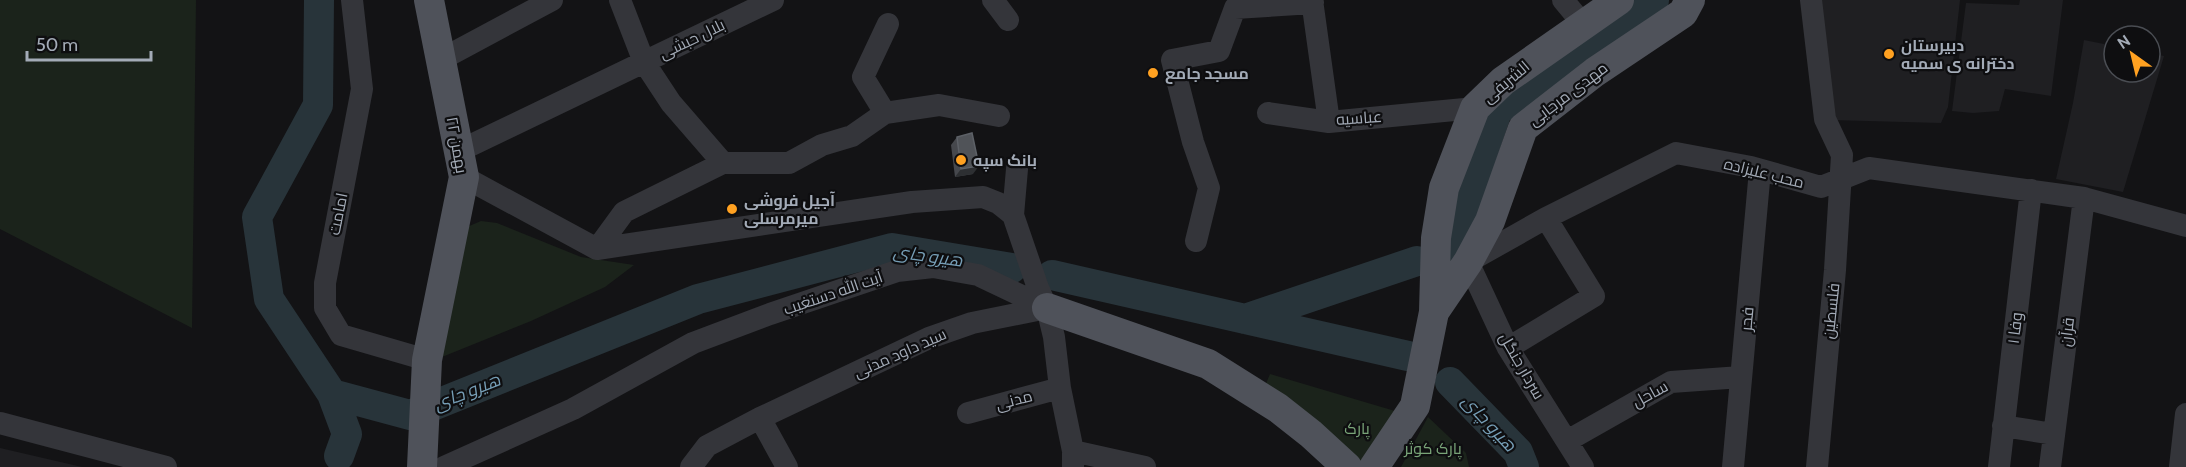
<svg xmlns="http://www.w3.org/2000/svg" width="2186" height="467" font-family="Cabin,Cairo,sans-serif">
<rect width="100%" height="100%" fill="#131315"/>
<!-- built -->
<path fill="#1f1f22" d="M 1816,0 L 1960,0 L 1948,107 L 1941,123 L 1831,120 Z
M 2020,0 L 2063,0 L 2051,96 L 2005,89 L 1999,111 L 1973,113 L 1952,111 L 1966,3 L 2019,5 Z
M 2084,40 L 2114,46 L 2114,72 L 2150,72 L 2150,53 L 2164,56 L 2123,192 L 2056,179 L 2073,103 Z
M 0,448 L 82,467 L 0,467 Z"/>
<!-- green -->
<path fill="#1b231b" d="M 0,0 L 196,0 L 192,328 L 0,229 Z
M 481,221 L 497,223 L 581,257 L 634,265 L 605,287 L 531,321 L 437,359 L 467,227 Z
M 1270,374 L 1395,411 L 1363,467 L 1265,386 Z
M 1428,417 L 1466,453 L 1469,467 L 1401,467 Z"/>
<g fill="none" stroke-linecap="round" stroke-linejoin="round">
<!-- river -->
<path stroke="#28343a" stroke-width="30" d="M 319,0 L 318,105 L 257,217 L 269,299 L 332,394 L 347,434 L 339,456
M 1451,248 L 1497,111 L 1642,14 L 1654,0
M 1052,275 L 1408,356
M 1245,319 L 1417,261
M 1450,382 L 1518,452 L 1524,467
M 332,394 L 410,415 L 698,299 L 892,248 L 1012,268"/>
<!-- minor -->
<path stroke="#34353a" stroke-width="22" d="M 352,0 L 362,89 L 325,283 L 325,308 L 341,335 L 427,360
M 993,0 L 1008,20
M 1312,0 L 1329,122 L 1475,108
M 1563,0 L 1583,24
M 1811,0 L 1825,119 L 1842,155 L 1835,270 L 1817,467
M 442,59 L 552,0
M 885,113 L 863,77 L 888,24
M 1268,113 L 1329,122
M 459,151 L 644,62 L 620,0
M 723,163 L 789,163 L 822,145 L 852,136 L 885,113 L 939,105 L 999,116
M 1017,169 L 1013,215 L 1038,288 L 1047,308 L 1054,337 L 1060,388 L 1073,451 L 1073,467
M 464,177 L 597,249 L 912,202 L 983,197 L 998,203 L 1013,215
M 1196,241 L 1209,188 L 1193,142 L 1172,60 L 1219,51 L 1235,8 L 1313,3
M 597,249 L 624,212 L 723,163 L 671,103 L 644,62 L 773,0
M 1508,348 L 1594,296 L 1546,218
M 968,413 L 1060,388
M 760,418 L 787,467
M 0,423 L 166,467
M 2003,426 L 2053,434
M 1567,441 L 1671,382 L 1741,377
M 1073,451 L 1145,467
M 444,467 L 573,409 L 693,343 L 770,314 L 897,271 L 933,267 L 978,275 L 1047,308
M 691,467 L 707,446 L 760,418 L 929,338 L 972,323 L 1047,308
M 1583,467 L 1508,348 L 1468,262 L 1546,218 L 1676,153 L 1751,167 L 1821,187 L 1869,168 L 2084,198 L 2186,226
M 1733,467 L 1760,170
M 1999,467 L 2031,190
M 2050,467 L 2084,198
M 2180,467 L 2186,414"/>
<!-- major -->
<path stroke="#4f525a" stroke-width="30" d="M 1047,308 L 1208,364 L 1278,408 L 1311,434 L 1347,467
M 1434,312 L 1468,262 L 1490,221 L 1523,128 L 1595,72 L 1683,13 L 1690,0
M 422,467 L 427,360 L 464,177 L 429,0
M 1374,467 L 1415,406 L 1434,312 L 1436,238 L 1444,188 L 1475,108 L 1503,81 L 1619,0"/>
</g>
<!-- wall -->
<path fill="#46484d" d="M 957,137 L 973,174 L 955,177 L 951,145 Z"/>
<!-- shaded-wall -->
<path fill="#2d2f32" d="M 979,166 L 973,174 L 955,177 L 961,169 Z"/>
<!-- building -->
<path fill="#505358" stroke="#5d6167" stroke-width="1.5" d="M 972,133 L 979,166 L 961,169 L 957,137 Z"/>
<!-- markers -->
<g fill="#ffa121" stroke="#0e0e10" stroke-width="2">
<circle cx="1889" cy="54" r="6"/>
<circle cx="1153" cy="73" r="6"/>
<circle cx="961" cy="160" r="6"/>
<circle cx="732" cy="209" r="6"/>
</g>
<g text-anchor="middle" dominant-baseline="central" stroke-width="4.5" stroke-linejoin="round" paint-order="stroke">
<!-- street labels -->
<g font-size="16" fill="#a3abb7" stroke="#0e0e10">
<text transform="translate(692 39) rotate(-26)">بلال حبشی</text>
<text transform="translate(1506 82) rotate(-40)">الشریفی</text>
<text transform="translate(1568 94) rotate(-37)">مهدی مرجایی</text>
<text transform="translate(1359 118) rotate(-4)">عباسیه</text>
<text transform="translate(457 145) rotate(80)">۲۲ بهمن</text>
<text transform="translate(1764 173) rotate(14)">محب علیزاده</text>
<text transform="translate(338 214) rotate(-79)">امامت</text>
<text transform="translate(833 293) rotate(-19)">آیت الله دستغیب</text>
<text transform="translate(1831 311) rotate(-84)">فلسطین</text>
<text transform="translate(1747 319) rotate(-85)">فجر</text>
<text transform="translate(2015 328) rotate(-83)">وفا ۱</text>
<text transform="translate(2067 332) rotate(-83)">قرآن</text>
<text transform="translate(900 353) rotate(-24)">سید داود مدنی</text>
<text transform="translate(1522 366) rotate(60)">سردار جنگل</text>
<text transform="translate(1650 394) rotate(-29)">ساحل</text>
<text transform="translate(1014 400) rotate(-15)">مدنی</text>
</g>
<!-- poi labels -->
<g font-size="16" font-weight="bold" fill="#a3abb7" stroke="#0e0e10" text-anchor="start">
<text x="1901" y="45">دبیرستان<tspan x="1901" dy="18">دخترانه ی سمیه</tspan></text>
<text x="1165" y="73">مسجد جامع</text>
<text x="973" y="160">بانک سپه</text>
<text x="744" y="200">آجیل فروشی<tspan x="744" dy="18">میرمرسلی</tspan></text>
</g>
<!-- park labels -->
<g font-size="16" fill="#79a478" stroke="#0e0e10">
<text x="1357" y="428">پارک</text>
<text x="1433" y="448">پارک کوثر</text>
</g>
<!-- water labels -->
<g font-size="18" font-style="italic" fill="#769eb6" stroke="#0e0e10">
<text transform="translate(928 256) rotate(8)">هیرو چای</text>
<text transform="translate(467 392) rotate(-22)">هیرو چای</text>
<text transform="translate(1489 423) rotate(47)">هیرو چای</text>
</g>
</g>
<!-- north arrow -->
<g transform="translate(2132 54) rotate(326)"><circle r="28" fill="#0e0e10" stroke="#4a4d53" stroke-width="1.5"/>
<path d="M0-4.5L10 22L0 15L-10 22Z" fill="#ffa121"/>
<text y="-9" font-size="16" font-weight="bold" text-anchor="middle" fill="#a3abb7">N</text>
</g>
<!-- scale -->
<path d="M27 51v9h124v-9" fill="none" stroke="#a3abb7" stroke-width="3"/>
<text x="36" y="51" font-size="18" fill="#a3abb7" stroke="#0e0e10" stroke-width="4.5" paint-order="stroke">50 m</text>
</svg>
